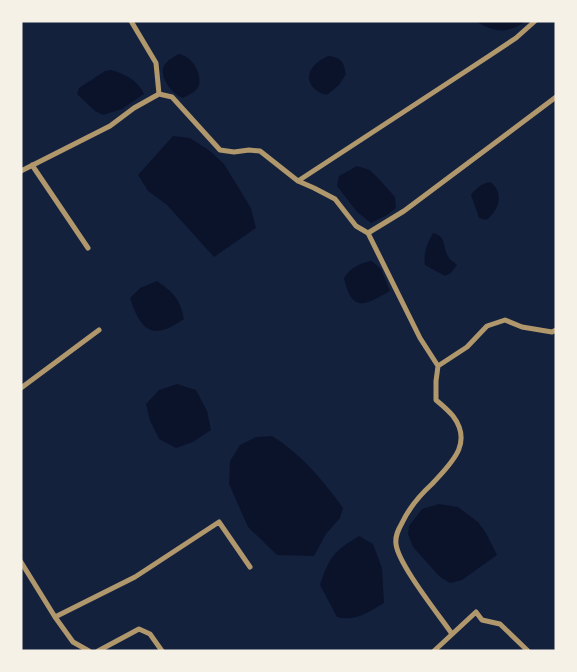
<svg xmlns="http://www.w3.org/2000/svg" width="577" height="672" font-family="'Public Sans',sans-serif">
<rect width="100%" height="100%" fill="#14213d"/>
<!-- water -->
<path fill="#0b132b" d="M 475,21 L 526,21 C 506,35 495,32 475,21 Z
M 178,54 C 191,55 202,72 199,85 C 197,92 188,95 183,98 C 172,95 157,75 165,64 C 168,60 174,57 178,54 Z
M 328,56 C 341,57 344,62 346,74 L 339,85 L 327,95 C 322,94 320,93 316,90 C 300,77 314,62 328,56 Z
M 111,70 C 125,74 138,80 144,94 L 122,109 L 103,115 L 95,111 L 77,94 L 79,88 L 105,71 Z
M 173,136 L 190,138 L 210,151 L 224,164 L 251,208 L 256,228 L 214,257 L 167,205 L 148,191 L 138,175 Z
M 357,166 L 370,170 L 379,179 L 395,197 L 396,208 L 387,215 L 371,223 L 357,212 L 337,186 L 339,176 Z
M 490,182 C 505,192 499,211 486,220 L 479,218 L 471,195 C 475,189 482,183 490,182 Z
M 433,233 C 447,236 442,246 448,256 C 450,261 454,261 457,265 L 451,273 L 445,276 L 425,265 C 423,253 427,244 433,233 Z
M 372,261 L 381,269 L 390,291 C 365,305 352,314 344,278 C 351,267 360,263 372,261 Z
M 157,281 C 174,293 180,299 184,319 C 153,341 141,332 130,298 L 140,288 Z
M 177,384 L 196,390 L 207,411 L 211,430 L 193,442 L 176,448 L 159,439 L 150,421 L 146,404 L 159,390 Z
M 272,436 C 301,454 323,480 343,508 L 340,518 L 326,534 L 314,556 L 277,555 L 248,527 L 229,484 L 230,461 L 240,445 L 256,437 Z
M 439,504 L 458,507 L 478,522 L 486,533 L 497,555 L 462,580 L 450,583 L 439,576 L 413,547 L 408,534 L 409,526 L 422,509 Z
M 359,536 L 373,544 L 382,568 L 384,603 C 369,612 355,622 337,617 L 320,585 C 329,557 334,551 359,536 Z"/>
<g fill="none" stroke-linecap="round" stroke-linejoin="round">
<!-- minor -->
<path stroke="#b1986c" stroke-width="5" d="M 131,21 L 156,63 L 159,94
M 32,165 L 88,248
M 21,171 L 110,126 L 134,108 L 159,94 L 172,97 L 220,150 L 234,152 L 249,150 L 260,151 L 298,181 L 314,188 L 335,199 L 356,226 L 368,233 L 404,211 L 556,97
M 298,181 L 489,56 L 516,38 L 535,21
M 368,233 L 420,338 L 438,366
M 21,388 L 99,330
M 21,562 L 55,617 L 73,642 L 89,651
M 55,617 L 135,577 L 219,522 L 250,567
M 452,634 C 439,615 398,564 396,544 C 395,536 398,530 402,523 C 409,508 420,495 432,484 C 450,464 474,444 453,416 C 448,410 442,405 436,400 L 436,381 L 438,366 L 467,347 L 487,326 L 505,320 L 522,327 L 552,332 L 556,330
M 98,651 L 139,629 L 150,634 L 162,651
M 434,651 L 476,612 L 482,620 L 500,624 L 528,651"/>
</g>
<!-- border -->
<rect width="577" height="672" fill="none" stroke="#f6f1e7" stroke-width="45"/>
</svg>
